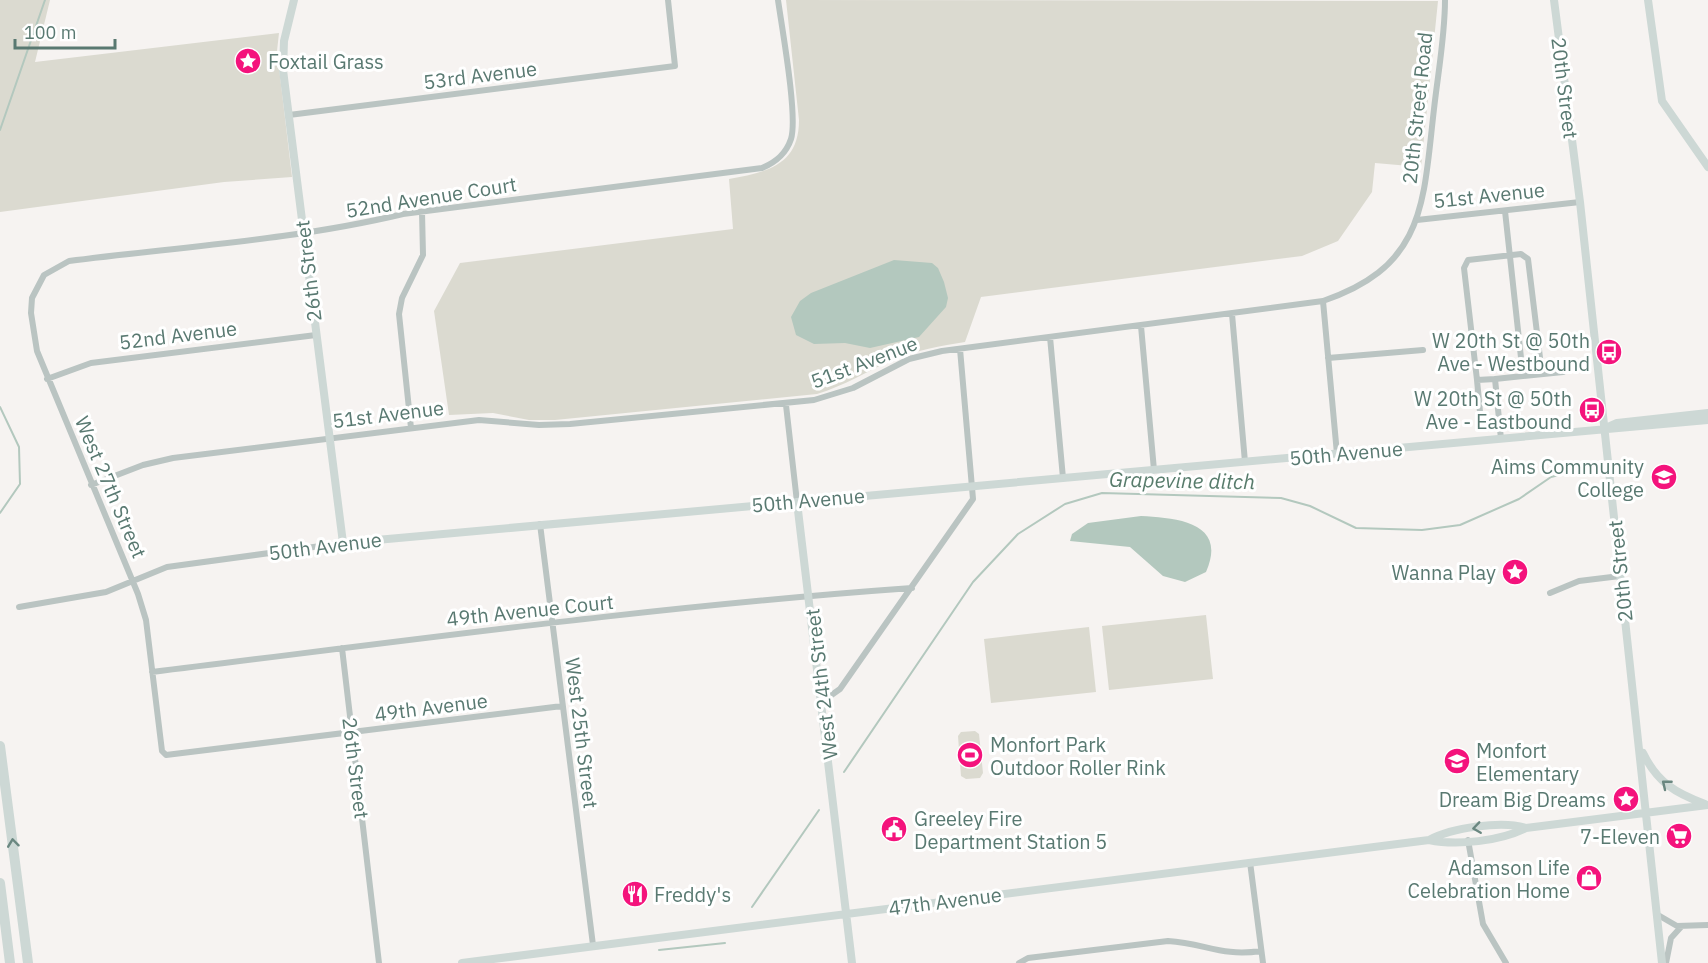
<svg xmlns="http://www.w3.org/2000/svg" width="1708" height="963" font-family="'IBM Plex Sans',sans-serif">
<rect width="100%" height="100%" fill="#f6f3f1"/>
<!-- green -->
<path fill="#dbdad0" d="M 0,0 L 50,0 L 35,62 L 279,33 L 277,51 L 292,177 L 224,182 L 0,212 Z
M 786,0 L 1438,1 L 1421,167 L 1375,163 L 1372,192 L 1338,241 L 1302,256 L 981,297 L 965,342 C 941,346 916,350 893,360 C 867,371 844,386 817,394 L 555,420 L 529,420 L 493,413 L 449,415 L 434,311 L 460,263 L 733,229 L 729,179 C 766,172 799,166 799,120 Z
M 1206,615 L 1213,679 L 1109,690 L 1102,626 Z
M 1089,627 L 1096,692 L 991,703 L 984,639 Z
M 975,731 L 979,734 L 983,773 L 980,778 L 966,779 L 961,776 L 958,736 L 961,732 Z"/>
<!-- water -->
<path fill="#b3c8be" d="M 894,260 L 932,263 L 938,268 L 944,282 L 948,298 L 946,307 L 919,337 L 870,348 L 845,343 L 814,344 L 796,335 L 791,317 L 800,301 L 811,293 Z
M 1141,516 C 1177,518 1228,522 1206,572 L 1185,582 L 1163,576 L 1130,547 L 1070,541 L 1072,534 L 1088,523 Z"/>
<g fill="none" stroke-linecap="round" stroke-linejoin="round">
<!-- stream -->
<path stroke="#b3c8be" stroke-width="2" d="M 0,130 L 45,0
M 0,407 L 19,447 L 20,484 L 0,513
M 844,772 L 973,582 L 1018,534 L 1065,504 L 1102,493 L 1281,498 L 1310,506 L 1356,528 L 1422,530 L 1460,525 L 1519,499 L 1551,477 L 1594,466
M 752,907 L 819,810
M 659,950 L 725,943"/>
<!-- street -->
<path stroke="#bac4c2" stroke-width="6" d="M 289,115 L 675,66 L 668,0
M 1417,220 L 1580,202
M 1323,301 L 1337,454
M 1232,314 L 1245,462
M 1141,326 L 1154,470
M 1050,337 L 1063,478
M 1328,358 L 1423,350
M 1523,376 L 1563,372
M 47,379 L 91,363 L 316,335
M 1495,379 L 1523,376 L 1505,211
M 1477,380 L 1480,412
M 786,405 L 797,502
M 411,428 L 399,314 L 402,298 L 423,255 L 422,212
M 1501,439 L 1495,379 L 1477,380 L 1464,268 L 1468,260 L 1521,254 L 1528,259 L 1542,374
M 91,485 L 143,465 L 173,458 L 479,420 L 539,425 L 570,424 L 814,400 L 853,388 L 909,359 L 942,351 L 1323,301 C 1426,266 1423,203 1434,109 C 1438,73 1445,36 1445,0
M 540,524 L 593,945
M 1550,593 L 1579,581 L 1620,576
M 19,607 L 106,592 L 167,567 L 343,543
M 342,648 L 379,963
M 152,672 C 405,641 658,606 912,588
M 823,701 L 840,689 L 973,499 L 960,349
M 562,706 L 166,755 L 162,751 L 146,620 L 138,594 L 37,351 L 31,313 L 32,298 L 44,275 L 69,261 C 180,247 294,240 403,214 L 762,168 C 776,162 786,154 791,139 C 798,117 782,28 778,0
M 1468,840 L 1483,924 L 1506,963
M 1250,862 L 1263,963
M 1658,915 L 1677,926 L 1708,925
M 1019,963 L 1028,958 L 1168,941 C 1205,943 1221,957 1261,951
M 1666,963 L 1671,938 L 1681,927"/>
<!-- secondary -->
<path stroke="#cdd8d5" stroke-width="8" d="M 294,0 L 284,41 L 283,70 L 343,543 L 1708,420
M 1554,0 L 1580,202 L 1662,963
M 1648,0 L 1662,101 L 1708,167
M 1608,427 L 1617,423 L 1708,413
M 797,502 L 852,963
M 1643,753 C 1657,782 1675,793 1705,804
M 1429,840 C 1451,828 1502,820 1526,828
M 462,963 L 1429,840 C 1457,846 1500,841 1526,828 L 1708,805"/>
<!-- highway -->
<path stroke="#cdd8d5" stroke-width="10" d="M 0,746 L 28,963
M 0,883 L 10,963"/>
</g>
<!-- one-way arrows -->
<defs><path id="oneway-chevron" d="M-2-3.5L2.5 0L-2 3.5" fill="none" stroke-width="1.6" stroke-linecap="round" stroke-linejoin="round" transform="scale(1.5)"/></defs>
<g stroke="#6a8780">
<use href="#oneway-chevron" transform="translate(1666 784) rotate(-141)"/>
<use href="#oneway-chevron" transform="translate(1477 828) rotate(172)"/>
<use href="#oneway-chevron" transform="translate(13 843) rotate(-97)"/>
</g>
<!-- icons -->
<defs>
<symbol id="sight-disc" viewBox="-11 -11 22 22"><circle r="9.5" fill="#f4137c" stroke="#fff"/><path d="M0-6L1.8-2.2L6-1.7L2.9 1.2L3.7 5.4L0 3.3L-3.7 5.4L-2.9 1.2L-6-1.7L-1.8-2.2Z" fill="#fff"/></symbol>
<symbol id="bus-disc" viewBox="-11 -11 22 22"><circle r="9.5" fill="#f4137c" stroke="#fff"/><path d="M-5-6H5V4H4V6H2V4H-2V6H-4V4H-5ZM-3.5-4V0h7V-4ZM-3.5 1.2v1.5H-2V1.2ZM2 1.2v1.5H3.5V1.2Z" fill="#fff"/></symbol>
<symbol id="university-disc" viewBox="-11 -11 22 22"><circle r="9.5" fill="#f4137c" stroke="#fff"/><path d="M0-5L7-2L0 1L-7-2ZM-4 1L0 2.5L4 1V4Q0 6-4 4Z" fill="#fff"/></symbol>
<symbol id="stadium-disc" viewBox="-11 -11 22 22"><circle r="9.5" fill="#f4137c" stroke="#fff"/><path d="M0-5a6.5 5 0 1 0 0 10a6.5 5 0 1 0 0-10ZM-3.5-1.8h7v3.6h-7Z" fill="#fff"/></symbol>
<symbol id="school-disc" viewBox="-11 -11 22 22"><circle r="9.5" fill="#f4137c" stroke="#fff"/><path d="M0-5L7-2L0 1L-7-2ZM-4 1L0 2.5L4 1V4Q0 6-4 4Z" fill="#fff"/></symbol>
<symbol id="civic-disc" viewBox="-11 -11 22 22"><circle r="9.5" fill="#f4137c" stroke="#fff"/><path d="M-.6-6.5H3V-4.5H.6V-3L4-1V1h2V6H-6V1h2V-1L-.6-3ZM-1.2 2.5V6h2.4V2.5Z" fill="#fff"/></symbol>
<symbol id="supermarket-disc" viewBox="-11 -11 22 22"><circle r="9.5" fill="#f4137c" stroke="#fff"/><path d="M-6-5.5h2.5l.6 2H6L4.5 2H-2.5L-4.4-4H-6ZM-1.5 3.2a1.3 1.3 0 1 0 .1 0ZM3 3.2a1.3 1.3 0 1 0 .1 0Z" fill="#fff"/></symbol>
<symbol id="shop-disc" viewBox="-11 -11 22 22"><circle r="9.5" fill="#f4137c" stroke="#fff"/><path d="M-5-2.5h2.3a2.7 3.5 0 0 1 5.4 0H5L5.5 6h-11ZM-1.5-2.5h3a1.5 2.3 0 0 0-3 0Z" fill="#fff"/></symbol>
<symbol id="restaurant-disc" viewBox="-11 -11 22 22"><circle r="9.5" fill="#f4137c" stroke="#fff"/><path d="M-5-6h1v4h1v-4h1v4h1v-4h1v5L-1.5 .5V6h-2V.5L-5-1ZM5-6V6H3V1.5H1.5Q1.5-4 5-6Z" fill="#fff"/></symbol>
</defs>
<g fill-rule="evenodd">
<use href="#sight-disc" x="233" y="46" width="30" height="30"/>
<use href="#bus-disc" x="1594" y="337" width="30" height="30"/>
<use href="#bus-disc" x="1577" y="395" width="30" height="30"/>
<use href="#university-disc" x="1649" y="462" width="30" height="30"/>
<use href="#sight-disc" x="1500" y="557" width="30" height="30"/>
<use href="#stadium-disc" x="955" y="740" width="30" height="30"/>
<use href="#school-disc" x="1442" y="746" width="30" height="30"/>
<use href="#sight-disc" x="1611" y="784" width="30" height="30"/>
<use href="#civic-disc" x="879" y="814" width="30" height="30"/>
<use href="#supermarket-disc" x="1664" y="821" width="30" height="30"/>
<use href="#shop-disc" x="1574" y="863" width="30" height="30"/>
<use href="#restaurant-disc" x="620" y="879" width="30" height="30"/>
</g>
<g text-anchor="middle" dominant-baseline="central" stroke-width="6" stroke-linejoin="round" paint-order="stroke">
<!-- poi labels -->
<g font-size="20" fill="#597971" stroke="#fff" text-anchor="end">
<text x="268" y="61" text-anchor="start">Foxtail Grass</text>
<text x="1590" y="340">W 20th St @ 50th<tspan x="1590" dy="23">Ave - Westbound</tspan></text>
<text x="1572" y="398">W 20th St @ 50th<tspan x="1572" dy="23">Ave - Eastbound</tspan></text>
<text x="1644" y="466">Aims Community<tspan x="1644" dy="23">College</tspan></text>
<text x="1496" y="572">Wanna Play</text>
<text x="990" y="744" text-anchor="start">Monfort Park<tspan x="990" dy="23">Outdoor Roller Rink</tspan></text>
<text x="1476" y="750" text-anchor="start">Monfort<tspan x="1476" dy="23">Elementary</tspan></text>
<text x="1606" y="799">Dream Big Dreams</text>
<text x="914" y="818" text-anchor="start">Greeley Fire<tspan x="914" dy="23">Department Station 5</tspan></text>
<text x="1660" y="836">7-Eleven</text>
<text x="1570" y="867">Adamson Life<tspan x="1570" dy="23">Celebration Home</tspan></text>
<text x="654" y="894" text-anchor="start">Freddy's</text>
</g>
<!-- street labels -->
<g font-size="20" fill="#597971" stroke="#fff">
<text transform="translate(480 75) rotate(-7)">53rd Avenue</text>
<text transform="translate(1565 88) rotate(83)">20th Street</text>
<text transform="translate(1417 108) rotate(-84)">20th Street Road</text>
<text transform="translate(1489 195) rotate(-6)">51st Avenue</text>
<text transform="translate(431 197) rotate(-9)">52nd Avenue Court</text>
<text transform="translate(308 271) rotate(-97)">26th Street</text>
<text transform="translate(178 335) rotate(-7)">52nd Avenue</text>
<text transform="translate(864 362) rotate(-21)">51st Avenue</text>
<text transform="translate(388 414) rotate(-7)">51st Avenue</text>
<text transform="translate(1346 453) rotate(-5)">50th Avenue</text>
<text transform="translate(111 487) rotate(67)">West 27th Street</text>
<text transform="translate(808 500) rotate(-5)">50th Avenue</text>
<text transform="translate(325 546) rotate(-7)">50th Avenue</text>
<text transform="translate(1620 571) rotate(-96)">20th Street</text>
<text transform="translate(530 610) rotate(-6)">49th Avenue Court</text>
<text transform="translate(821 684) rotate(-97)">West 24th Street</text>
<text transform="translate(431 707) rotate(-7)">49th Avenue</text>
<text transform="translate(582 733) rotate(83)">West 25th Street</text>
<text transform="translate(356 768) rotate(83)">26th Street</text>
<text transform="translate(945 901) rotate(-7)">47th Avenue</text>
</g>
<!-- water labels -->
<g font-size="21" font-style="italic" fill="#587c6c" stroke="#fff">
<text transform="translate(1182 480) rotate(1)">Grapevine ditch</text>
</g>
</g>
<!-- scale -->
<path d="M15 39v9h100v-9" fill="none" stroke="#597971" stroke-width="3"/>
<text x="24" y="39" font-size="18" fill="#597971" stroke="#ffffff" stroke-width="4.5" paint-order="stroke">100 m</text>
</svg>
